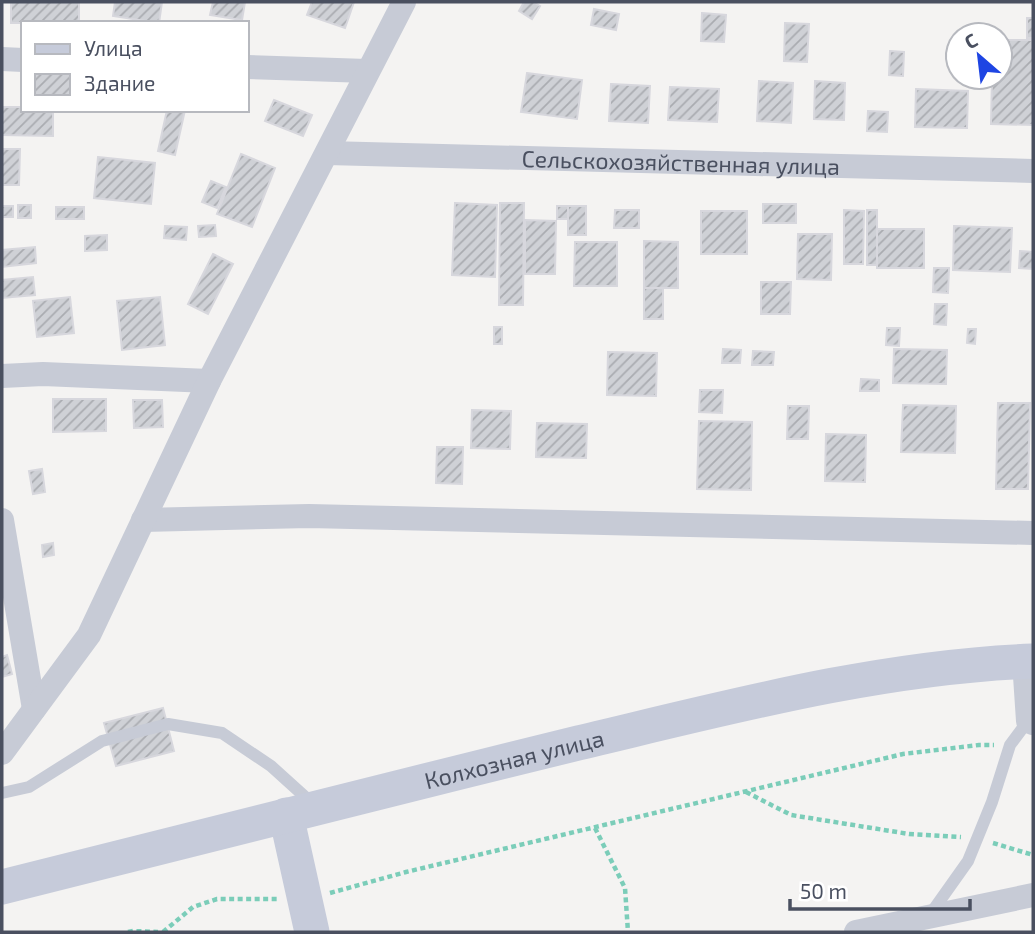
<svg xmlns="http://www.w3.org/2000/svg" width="1035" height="934" font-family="'Exo 2',sans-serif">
<defs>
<pattern id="building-hatch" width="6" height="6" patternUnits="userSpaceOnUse" patternTransform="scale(1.75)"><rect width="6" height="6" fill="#cfd1d6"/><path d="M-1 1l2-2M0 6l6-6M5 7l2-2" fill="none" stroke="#aaacb1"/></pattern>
</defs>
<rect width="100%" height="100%" fill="#f4f3f2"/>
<!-- building -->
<path fill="url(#building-hatch)" stroke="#d7d7dd" stroke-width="2" d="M 11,2 L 79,2 L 79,23 L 11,23 Z
M 115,2 L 162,2 L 159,23 L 113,16 Z
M 213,2 L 245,2 L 242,20 L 210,15 Z
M 312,2 L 354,2 L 345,28 L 307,15 Z
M 524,2 L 533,2 L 540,6 L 532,19 L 519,11 Z
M 594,9 L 619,14 L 616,30 L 591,25 Z
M 702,13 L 726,15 L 724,42 L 701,41 Z
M 1027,18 L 1033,18 L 1033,38 L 1027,38 Z
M 785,23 L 809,24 L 807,62 L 784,61 Z
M 1000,40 L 1033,40 L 1033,125 L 991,124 L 992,77 L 1000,77 Z
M 890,51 L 904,52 L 903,76 L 889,75 Z
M 527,73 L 582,80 L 577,119 L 521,112 Z
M 759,81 L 793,83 L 791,123 L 757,121 Z
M 815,81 L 845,83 L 844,120 L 814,119 Z
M 611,84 L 650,86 L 648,123 L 609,121 Z
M 670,87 L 719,89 L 717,122 L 668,120 Z
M 916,89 L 968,91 L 967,128 L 915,127 Z
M 274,100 L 312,115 L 303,136 L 265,121 Z
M 2,107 L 23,107 L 23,110 L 53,110 L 53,136 L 2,135 Z
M 167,110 L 185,110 L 175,155 L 158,151 Z
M 868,111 L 888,112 L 887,132 L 867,131 Z
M 2,149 L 20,149 L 19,185 L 2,185 Z
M 241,154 L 275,168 L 252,227 L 217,214 Z
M 98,157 L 155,163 L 151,204 L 94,198 Z
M 211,181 L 226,187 L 217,208 L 202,202 Z
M 455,203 L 497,205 L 495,277 L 452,275 Z
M 500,203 L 524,203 L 523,305 L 499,305 Z
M 763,204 L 796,204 L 796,223 L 763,223 Z
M 18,205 L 31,205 L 31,218 L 18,218 Z
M 2,206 L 13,206 L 13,217 L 2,217 Z
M 557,206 L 568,206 L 568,219 L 557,219 Z
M 568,206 L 586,206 L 586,235 L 568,235 Z
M 56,207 L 84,207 L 84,219 L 56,219 Z
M 615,210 L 639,210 L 639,228 L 614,228 Z
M 844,210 L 864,211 L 863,264 L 844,264 Z
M 867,210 L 877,210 L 877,265 L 867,265 Z
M 701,211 L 747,211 L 747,254 L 701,254 Z
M 525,220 L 556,221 L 555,274 L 525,274 Z
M 215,225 L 216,236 L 199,237 L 198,226 Z
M 165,226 L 187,227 L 186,240 L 164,238 Z
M 954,226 L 1012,228 L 1010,272 L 953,270 Z
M 877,229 L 924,229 L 924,268 L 877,268 Z
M 798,234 L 832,234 L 831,280 L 797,279 Z
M 107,235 L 107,250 L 85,251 L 85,236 Z
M 644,241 L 678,242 L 678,288 L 644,288 Z
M 575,242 L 617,242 L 617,286 L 574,286 Z
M 35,247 L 36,263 L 2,267 L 2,250 Z
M 1020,251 L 1033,252 L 1033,269 L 1019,268 Z
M 213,254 L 233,264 L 208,314 L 188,304 Z
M 934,268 L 949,268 L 948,293 L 933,292 Z
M 33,277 L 35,295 L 2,298 L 2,280 Z
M 761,282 L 791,282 L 790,314 L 761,314 Z
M 644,288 L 663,288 L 663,319 L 644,319 Z
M 70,297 L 74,333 L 37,337 L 33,301 Z
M 160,297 L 165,345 L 122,350 L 117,301 Z
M 935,304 L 947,304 L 946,325 L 934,324 Z
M 494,327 L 502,327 L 502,344 L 494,344 Z
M 887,328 L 900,328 L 899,346 L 886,345 Z
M 968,329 L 976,329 L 975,344 L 967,343 Z
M 723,349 L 741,350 L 740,363 L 722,363 Z
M 894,349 L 947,350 L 946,384 L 893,383 Z
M 753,351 L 774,352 L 773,365 L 752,365 Z
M 608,352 L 657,353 L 656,396 L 607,395 Z
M 861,379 L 879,380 L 879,391 L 860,391 Z
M 700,390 L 723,390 L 722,413 L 699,412 Z
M 53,399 L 106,399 L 106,431 L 53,432 Z
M 133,400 L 162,400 L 163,427 L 134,428 Z
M 998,403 L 1030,403 L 1028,489 L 996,489 Z
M 903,405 L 956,406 L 955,453 L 901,452 Z
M 788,406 L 809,406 L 808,439 L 787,439 Z
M 472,410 L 511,411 L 510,449 L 471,448 Z
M 699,421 L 752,422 L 751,490 L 697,489 Z
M 537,423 L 587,424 L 586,458 L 536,457 Z
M 826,434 L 866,435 L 865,482 L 825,481 Z
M 437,447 L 463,447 L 462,484 L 436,483 Z
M 42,469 L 45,492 L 33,494 L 29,471 Z
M 53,543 L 54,555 L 43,557 L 42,545 Z
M 7,655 L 12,674 L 2,677 L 2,657 Z
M 163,708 L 174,751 L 116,766 L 104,723 Z"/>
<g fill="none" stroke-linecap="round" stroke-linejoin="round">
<!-- path -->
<path stroke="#7bcdb9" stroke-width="4.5" stroke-dasharray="5 3.5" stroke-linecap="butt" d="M 746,792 L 791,815 L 909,834 L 961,837
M 595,828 L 625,888 L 628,932
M 993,843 L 1033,855
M 330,893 L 406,872 L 903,754 L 979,745 L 994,745
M 128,932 L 133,931 L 158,932
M 163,932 L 193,907 L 217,899 L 277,899"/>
<!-- lane -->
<path stroke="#c7cbd6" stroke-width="12" d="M 2,793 L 29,787 L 102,741 L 168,724 L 222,733 L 271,766 L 313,804
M 929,916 L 968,861 L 992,802 L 1010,745 L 1028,721"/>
<!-- street -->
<g stroke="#c7cbd6" stroke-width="24">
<path d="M 2,59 L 23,60"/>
<path d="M 247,67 L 367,71"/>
<path id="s1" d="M 327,153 L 1033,171"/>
<path d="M 2,376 L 43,374 L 209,381"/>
<path d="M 2,520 L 34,709"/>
<path d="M 143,520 L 309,516 L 1033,533"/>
<path d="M 1024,661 L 1028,721 L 1033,723"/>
<path d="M 2,753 L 89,635 L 209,381 L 404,2"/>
<path d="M 856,932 L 1033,895"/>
</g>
<!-- secondary -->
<g stroke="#c6cbda" stroke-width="35">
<path d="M 286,815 L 312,932"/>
<path id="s2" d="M 2,887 C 192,839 383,791 574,744 C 726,708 877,667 1033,661"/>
</g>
</g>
<g text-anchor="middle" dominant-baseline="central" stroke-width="5" stroke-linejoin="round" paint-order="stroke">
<!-- street labels -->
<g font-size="23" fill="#4a5060" stroke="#fff">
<text stroke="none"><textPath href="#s1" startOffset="354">Сельскохозяйственная улица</textPath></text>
<text stroke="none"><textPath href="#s2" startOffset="528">Колхозная улица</textPath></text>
</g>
</g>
<!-- border -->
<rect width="1035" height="934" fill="none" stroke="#4a5060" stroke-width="7"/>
<!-- legend -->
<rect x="21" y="21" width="228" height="91" fill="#ffffff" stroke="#b7b9bf" stroke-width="2"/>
<rect x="35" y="44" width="35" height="10" fill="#c6cbda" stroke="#b7b9bf" stroke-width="2"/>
<text x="84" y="56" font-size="21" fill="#4a5060">Улица</text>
<rect x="35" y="74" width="35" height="21" fill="url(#building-hatch)" stroke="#b7b9bf" stroke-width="2"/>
<text x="84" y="91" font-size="21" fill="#4a5060">Здание</text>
<!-- north arrow -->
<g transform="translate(979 56) rotate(332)"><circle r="33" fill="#ffffff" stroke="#b7b9bf" stroke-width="2"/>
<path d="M0-5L12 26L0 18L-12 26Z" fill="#1e45e3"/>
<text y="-10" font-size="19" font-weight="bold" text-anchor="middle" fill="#4a5060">С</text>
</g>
<!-- scale -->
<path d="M790 899v10h180v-10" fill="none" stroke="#4a5060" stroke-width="3.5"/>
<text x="800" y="899" font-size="21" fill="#4a5060" stroke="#ffffff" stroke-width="5" paint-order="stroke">50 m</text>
</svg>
